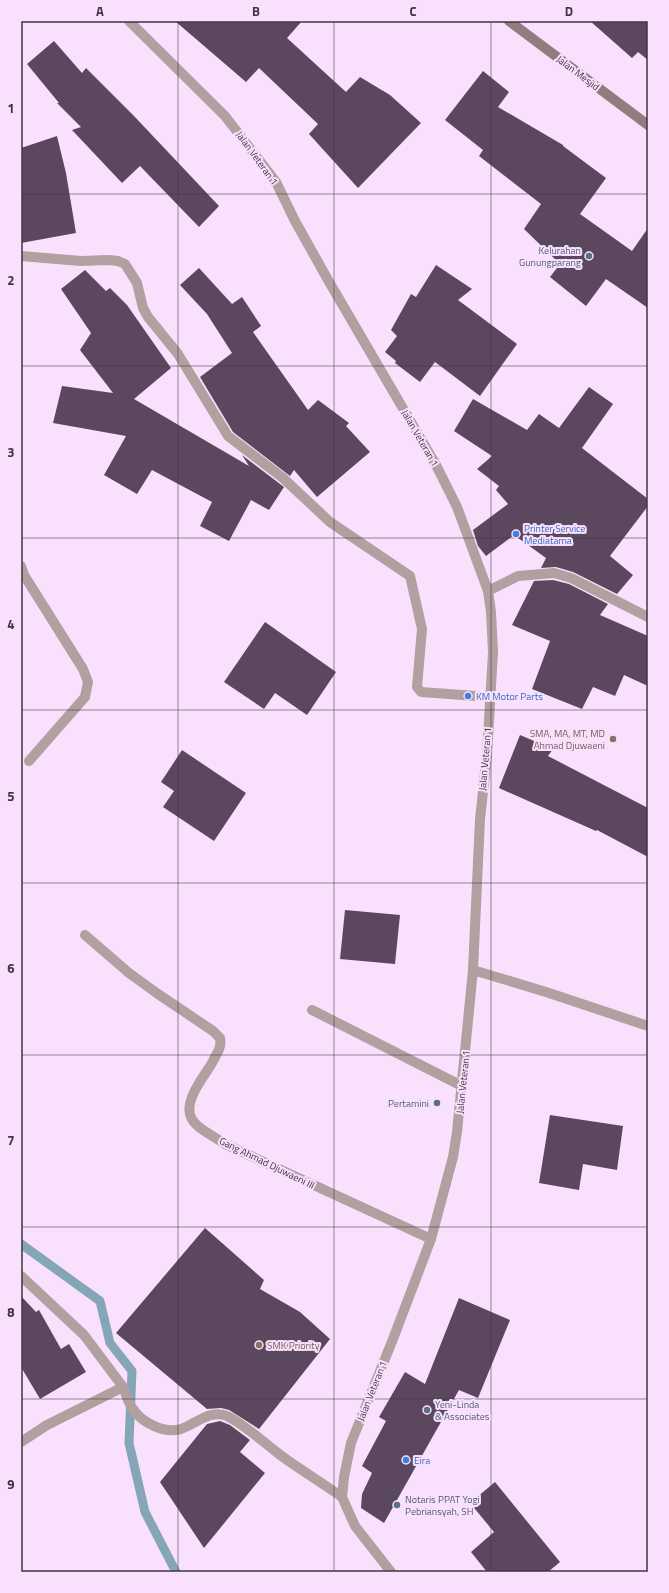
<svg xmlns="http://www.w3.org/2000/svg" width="669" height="1593" font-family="'Titillium Web',sans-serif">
<rect width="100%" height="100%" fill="#f9e1fd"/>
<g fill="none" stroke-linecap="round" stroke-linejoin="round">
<!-- stream -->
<path stroke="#85a6b6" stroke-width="9" d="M 21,1244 L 100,1301 L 110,1343 L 132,1371 L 129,1443 L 145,1512 L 176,1572"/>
</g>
<!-- building -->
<path fill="#5b485f" d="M 175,21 L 302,21 L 287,38 L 346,92 L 360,77 L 390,95 L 421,123 L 358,188 L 309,134 L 318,124 L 259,68 L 246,82 Z
M 590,21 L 648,21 L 648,60 L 638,52 L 632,58 Z
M 54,41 L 82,73 L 86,68 L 134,116 L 219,206 L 199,227 L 140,166 L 122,183 L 72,130 L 81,127 L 57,103 L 59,103 L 27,64 Z
M 483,71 L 509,92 L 498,107 L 563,145 L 563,146 L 606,178 L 580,214 L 632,251 L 648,228 L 648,308 L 606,279 L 586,306 L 550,277 L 560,264 L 524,229 L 541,204 L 479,156 L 483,150 L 445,120 Z
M 57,136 L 66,173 L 76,233 L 21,243 L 21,148 Z
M 436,265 L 472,289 L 458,300 L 517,344 L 480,396 L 435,362 L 420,382 L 395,363 L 396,361 L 385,352 L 397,336 L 391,330 L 411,294 L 416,297 Z
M 199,268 L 232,304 L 242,297 L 261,326 L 253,332 L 308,410 L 318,400 L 349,423 L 346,426 L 370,452 L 317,497 L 294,470 L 290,476 L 233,432 L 200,377 L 232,353 L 207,314 L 180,285 Z
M 85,270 L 106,291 L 110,288 L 127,305 L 171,368 L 134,399 L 249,466 L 242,455 L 284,487 L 269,510 L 251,500 L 229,541 L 200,526 L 212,502 L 152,470 L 137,494 L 104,475 L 126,436 L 53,423 L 62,386 L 113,393 L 80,350 L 91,333 L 61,289 Z
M 589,387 L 613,404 L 582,448 L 648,499 L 648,506 L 610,556 L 633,575 L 617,594 L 573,572 L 556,567 L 541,568 L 546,558 L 514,535 L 486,556 L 478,546 L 473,530 L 508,504 L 496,490 L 499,486 L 477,469 L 492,456 L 454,431 L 473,399 L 527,430 L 539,414 L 559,428 Z
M 553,580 L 569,584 L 608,604 L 600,615 L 648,636 L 648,686 L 624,675 L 615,696 L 593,687 L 582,709 L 532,689 L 550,641 L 512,625 L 534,581 Z
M 265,622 L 336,672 L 307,715 L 275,693 L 264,709 L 224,682 Z
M 520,735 L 553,749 L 548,756 L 648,808 L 648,857 L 597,830 L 596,831 L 499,788 Z
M 182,750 L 246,793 L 214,841 L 163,807 L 174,791 L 161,782 Z
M 345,910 L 400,915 L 395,964 L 340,959 Z
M 550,1115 L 623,1126 L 617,1170 L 583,1164 L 579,1190 L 539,1183 Z
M 205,1228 L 264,1280 L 260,1289 L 300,1312 L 330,1339 L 259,1429 L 229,1410 L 221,1408 L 207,1409 L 116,1333 Z
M 21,1296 L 36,1312 L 39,1310 L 61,1349 L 69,1344 L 86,1372 L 40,1399 L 21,1367 Z
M 459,1298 L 510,1320 L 478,1398 L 459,1390 L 384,1523 L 361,1508 L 362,1494 L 372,1473 L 362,1466 L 386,1421 L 379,1417 L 405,1372 L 425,1384 Z
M 220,1421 L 230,1425 L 250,1440 L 240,1452 L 265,1473 L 204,1548 L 160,1482 L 207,1424 Z
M 495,1482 L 560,1562 L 548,1572 L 487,1572 L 471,1552 L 494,1532 L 470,1503 Z"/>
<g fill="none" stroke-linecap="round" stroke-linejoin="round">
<!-- minor -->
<path stroke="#b0a0a0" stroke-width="10" d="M 21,256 L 81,261 L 109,260 L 118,261 L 125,264 L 137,283 L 143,308 L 148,317 L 178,354 L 228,436 L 283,478 L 330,522 L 410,576 L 422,629 L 417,687 L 421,692 L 490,697
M 21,566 L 24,575 L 83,669 L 88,682 L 85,697 L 29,761
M 488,591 L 518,576 L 554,573 L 571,578 L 648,617
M 85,935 L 129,973 L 158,994 L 213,1031 L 220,1038 C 222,1047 217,1053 213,1061 C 209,1069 203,1076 198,1085 C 176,1121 199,1127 227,1145 L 431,1239
M 473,970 L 546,992 L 648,1026
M 312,1010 L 462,1086
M 21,1276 L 84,1335 L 123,1387
M 21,1442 L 47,1425 L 123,1387 C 126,1394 128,1403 133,1409 C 142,1423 165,1434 181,1429 C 196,1424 210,1409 227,1416 C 245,1425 262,1441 279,1454 C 299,1469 321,1482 342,1497"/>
<!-- tertiary -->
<path stroke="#b0a0a0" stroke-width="10" d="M 129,21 L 225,116 L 276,182 L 295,221 L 328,280 L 436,465 L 457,507 L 488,591 L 491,612 L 493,652 L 487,755 L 480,819 L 473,970 L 457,1132 L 453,1157 L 431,1239 L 393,1339 L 351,1443 L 344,1477 L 342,1497 L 355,1526 L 391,1572"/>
<!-- secondary -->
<path stroke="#937c7d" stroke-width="10" d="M 509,21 L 648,125"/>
</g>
<!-- grid -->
<path fill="none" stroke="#3f3640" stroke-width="1" stroke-opacity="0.55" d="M 178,21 L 178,1572M 334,21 L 334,1572M 491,21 L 491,1572M 21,194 L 648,194M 21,366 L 648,366M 21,538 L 648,538M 21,710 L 648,710M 21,883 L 648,883M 21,1055 L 648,1055M 21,1227 L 648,1227M 21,1399 L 648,1399"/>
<!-- markers -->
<g fill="#5c6f8a" stroke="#f9e1fd" stroke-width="1.5">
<circle cx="589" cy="256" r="4"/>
<circle cx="437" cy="1103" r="4"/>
<circle cx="427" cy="1410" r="4"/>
<circle cx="397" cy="1505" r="4"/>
</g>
<g fill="#3f7fe0" stroke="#f9e1fd" stroke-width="1.5">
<circle cx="516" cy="534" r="4"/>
<circle cx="468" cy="696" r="4"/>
<circle cx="406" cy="1460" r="4"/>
</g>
<g fill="#8d6e63" stroke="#f9e1fd" stroke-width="1.5">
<circle cx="613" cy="739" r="4"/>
<circle cx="259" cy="1345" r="4"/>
</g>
<g text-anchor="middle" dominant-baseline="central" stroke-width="4" stroke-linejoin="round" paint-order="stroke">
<!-- street labels -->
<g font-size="10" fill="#3f3640" stroke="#f9e1fd">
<text transform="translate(578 73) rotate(37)">Jalan Mesjid</text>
<text transform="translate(257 158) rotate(54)">Jalan Veteran 1</text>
<text transform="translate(420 438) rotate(60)">Jalan Veteran 1</text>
<text transform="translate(485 759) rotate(-85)">Jalan Veteran 1</text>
<text transform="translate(463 1082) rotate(-84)">Jalan Veteran 1</text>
<text transform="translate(267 1163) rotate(26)">Gang Ahmad Djuwaeni III</text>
<text transform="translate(372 1391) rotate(-68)">Jalan Veteran 1</text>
</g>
<!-- service labels -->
<g font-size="10" fill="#4e5e75" stroke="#f9e1fd" text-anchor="end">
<text x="581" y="250">Kelurahan<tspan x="581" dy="12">Gunungparang</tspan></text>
<text x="429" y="1103">Pertamini</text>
<text x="435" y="1404" text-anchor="start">Yeni-Linda<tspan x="435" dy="12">&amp; Associates</tspan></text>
<text x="405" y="1499" text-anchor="start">Notaris PPAT Yogi<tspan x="405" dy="12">Pebriansyah, SH</tspan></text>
</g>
<!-- shop labels -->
<g font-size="10" fill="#366cbe" stroke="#f9e1fd" text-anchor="start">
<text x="524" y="528">Printer Service<tspan x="524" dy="12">Mediatama</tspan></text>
<text x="476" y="696">KM Motor Parts</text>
<text x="414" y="1460">Eira</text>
</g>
<!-- education labels -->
<g font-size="10" fill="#785e54" stroke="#f9e1fd" text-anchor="end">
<text x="605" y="733">SMA, MA, MT, MD<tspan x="605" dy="12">Ahmad Djuwaeni</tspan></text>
<text x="267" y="1345" text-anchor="start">SMK Priority</text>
</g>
</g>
<!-- border -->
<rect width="669" height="1593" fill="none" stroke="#f9e1fd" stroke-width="44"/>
<rect x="22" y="22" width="625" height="1549" fill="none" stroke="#3f3640" stroke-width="1.5"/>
<g font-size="13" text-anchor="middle" font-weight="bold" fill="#3f3640">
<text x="100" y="16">A</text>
<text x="256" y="16">B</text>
<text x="413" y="16">C</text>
<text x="569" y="16">D</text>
<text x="11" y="113">1</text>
<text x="11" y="285">2</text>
<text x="11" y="457">3</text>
<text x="11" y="629">4</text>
<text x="11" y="801">5</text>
<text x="11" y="973">6</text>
<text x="11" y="1145">7</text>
<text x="11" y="1317">8</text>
<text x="11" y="1489">9</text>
</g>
</svg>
